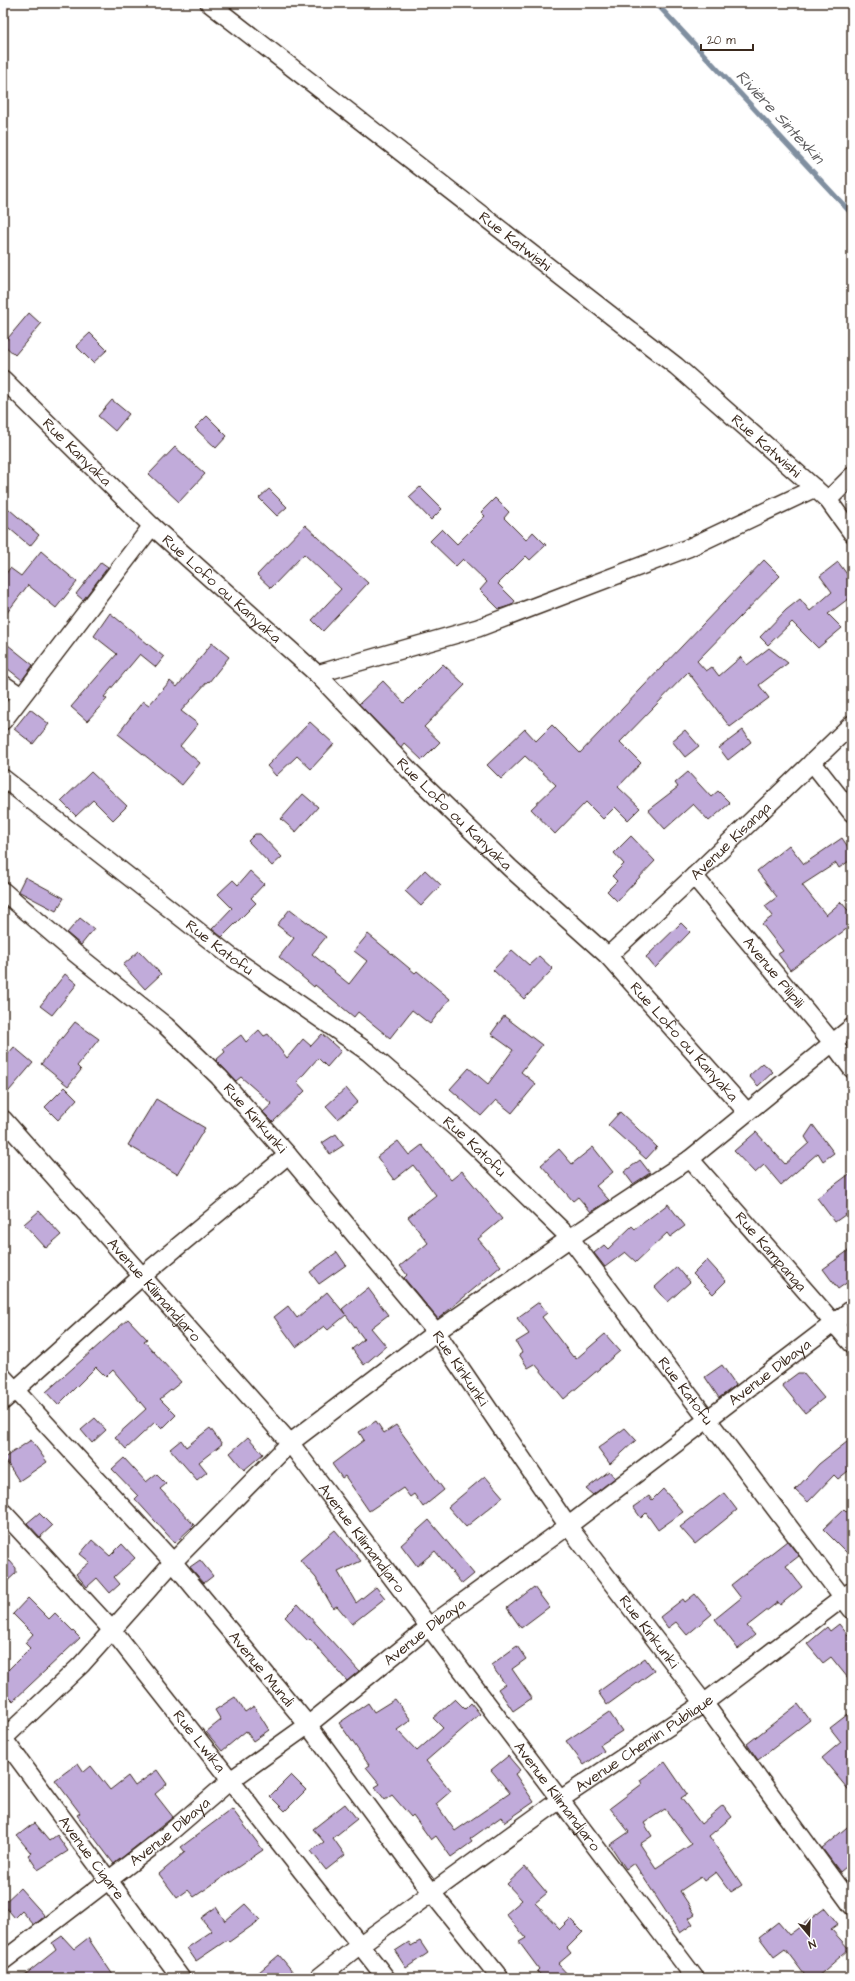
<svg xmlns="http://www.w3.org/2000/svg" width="855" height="1981" font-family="'Architects Daughter',sans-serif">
<rect width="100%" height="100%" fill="#fff"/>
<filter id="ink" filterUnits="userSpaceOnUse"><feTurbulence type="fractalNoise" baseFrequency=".025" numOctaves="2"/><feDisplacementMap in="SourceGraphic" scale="8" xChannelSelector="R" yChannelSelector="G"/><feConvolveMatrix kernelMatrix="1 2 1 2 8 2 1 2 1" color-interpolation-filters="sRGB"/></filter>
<g filter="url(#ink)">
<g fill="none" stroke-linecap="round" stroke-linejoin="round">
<!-- stream -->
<path stroke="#808fa0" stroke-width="5" d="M 656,3 L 852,214"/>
</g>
<!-- building -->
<path fill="#c1abda" stroke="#3b2a1e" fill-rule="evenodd" d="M 29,313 L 41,324 L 15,355 L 3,344 Z
M 90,333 L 107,350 L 93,363 L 76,346 Z
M 112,400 L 129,414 L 115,431 L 98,416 Z
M 207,416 L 227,436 L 216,448 L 195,428 Z
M 175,447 L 205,474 L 179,502 L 149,474 Z
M 420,487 L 442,509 L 431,520 L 409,497 Z
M 269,489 L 287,507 L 277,516 L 259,498 Z
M 495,498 L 509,512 L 504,518 L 526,540 L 533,532 L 546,545 L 530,560 L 526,556 L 498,584 L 515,601 L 512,605 L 499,609 L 480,590 L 487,582 L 463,559 L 456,566 L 430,541 L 442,529 L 457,544 L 485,516 L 481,512 Z
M 3,504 L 39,535 L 30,546 L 3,523 Z
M 305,525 L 368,583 L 323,631 L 312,620 L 341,589 L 304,554 L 271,588 L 257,575 Z
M 41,551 L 77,582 L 56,608 L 28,585 L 3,618 L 3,578 L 10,568 L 21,576 Z
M 764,560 L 780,576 L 697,661 L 706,671 L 712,667 L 719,676 L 741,657 L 747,665 L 769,648 L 788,663 L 759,685 L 769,698 L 730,727 L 688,672 L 620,742 L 641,763 L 618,787 L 640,808 L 628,820 L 615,807 L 603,819 L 586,802 L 555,834 L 531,809 L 556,785 L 525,756 L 501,779 L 487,765 L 525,729 L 536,741 L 552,725 L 580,753 Z
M 101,562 L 108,567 L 83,600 L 76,594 Z
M 838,562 L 852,581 L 852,596 L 828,614 L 842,628 L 818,648 L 792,622 L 768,645 L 760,637 L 786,610 L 800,599 L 810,611 L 832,592 L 820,576 Z
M 110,613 L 164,657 L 156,667 L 140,654 L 104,697 L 107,699 L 87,721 L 71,707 L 117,654 L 94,636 Z
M 3,641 L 33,665 L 22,680 L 3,665 Z
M 212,643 L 229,657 L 209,682 L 208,681 L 181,711 L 198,724 L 180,746 L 200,763 L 182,785 L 118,734 L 143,701 L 149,705 L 170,681 L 177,687 Z
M 443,664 L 465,685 L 424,727 L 440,742 L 422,760 L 404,743 L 401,747 L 359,704 L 383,681 L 404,703 Z
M 30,709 L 49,724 L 33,744 L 14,729 Z
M 310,722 L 334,744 L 311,769 L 297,756 L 276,776 L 267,766 Z
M 685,730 L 699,746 L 685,757 L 672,741 Z
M 743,730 L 751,742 L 728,760 L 719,748 Z
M 91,772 L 127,806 L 113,820 L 93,800 L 76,816 L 61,801 Z
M 688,772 L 711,797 L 718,791 L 730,803 L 709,821 L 693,804 L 665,829 L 648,810 L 678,787 L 675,783 Z
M 303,794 L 318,807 L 296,832 L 281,819 Z
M 255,834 L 260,834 L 282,857 L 272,866 L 248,841 Z
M 631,836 L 655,861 L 617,901 L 607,891 L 617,881 L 612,876 L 624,864 L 614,853 Z
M 842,838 L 852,853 L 852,859 L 839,868 L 836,863 L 802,885 L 826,915 L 841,902 L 852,915 L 852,925 L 790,970 L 778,954 L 783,951 L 762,924 L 773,916 L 765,906 L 777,897 L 757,871 L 789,845 L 804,864 Z
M 425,870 L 441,885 L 421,906 L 405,891 Z
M 250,871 L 264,884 L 251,898 L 256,903 L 222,937 L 212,929 L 232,908 L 218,894 L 233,880 L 238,885 Z
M 25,877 L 64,898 L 56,911 L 18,891 Z
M 290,909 L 326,937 L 312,954 L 349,984 L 367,961 L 354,951 L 368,934 L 415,973 L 417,971 L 450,999 L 430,1024 L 412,1010 L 390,1038 L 358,1012 L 354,1017 L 315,985 L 314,987 L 279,957 L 294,938 L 277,925 Z
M 80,918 L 94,929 L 81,945 L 67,933 Z
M 681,923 L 690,932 L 655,968 L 646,957 Z
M 512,950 L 529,965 L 539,956 L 553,969 L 524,999 L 493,970 Z
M 139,951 L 161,974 L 145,989 L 123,965 Z
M 65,974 L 77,984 L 52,1015 L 40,1006 Z
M 504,1016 L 542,1045 L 521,1072 L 536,1084 L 512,1113 L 496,1100 L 481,1116 L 450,1089 L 469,1068 L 488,1084 L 513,1050 L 491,1034 Z
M 75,1022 L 99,1039 L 77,1066 L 81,1070 L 68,1086 L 41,1064 Z
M 259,1030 L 264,1036 L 268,1034 L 287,1058 L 303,1039 L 311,1046 L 322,1034 L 341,1051 L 327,1067 L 318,1058 L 297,1082 L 305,1091 L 273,1122 L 263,1112 L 272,1104 L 241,1077 L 236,1081 L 216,1060 L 225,1052 L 223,1049 L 241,1035 L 246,1042 Z
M 14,1047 L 33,1063 L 3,1098 L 3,1060 Z
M 763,1063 L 773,1072 L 758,1086 L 749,1076 Z
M 65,1087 L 77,1099 L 58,1120 L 45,1107 Z
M 346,1088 L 358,1102 L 338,1119 L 326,1106 Z
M 156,1099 L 205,1128 L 177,1174 L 128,1145 Z
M 620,1112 L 657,1147 L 646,1159 L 608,1125 Z
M 813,1125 L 834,1153 L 823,1161 L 818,1153 L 781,1185 L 764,1165 L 755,1173 L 734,1151 L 756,1132 L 785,1164 L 809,1143 L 805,1137 Z
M 336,1134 L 344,1145 L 330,1154 L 322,1143 Z
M 398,1141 L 409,1155 L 422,1145 L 451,1180 L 462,1171 L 502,1219 L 478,1239 L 501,1266 L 438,1319 L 404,1278 L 407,1275 L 400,1266 L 428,1243 L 408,1217 L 436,1195 L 413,1165 L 394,1180 L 377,1157 Z
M 593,1147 L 613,1172 L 596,1186 L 609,1200 L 591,1212 L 578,1197 L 573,1201 L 541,1165 L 559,1149 L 572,1164 Z
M 640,1160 L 650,1173 L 633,1184 L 624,1172 Z
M 852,1172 L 852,1210 L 835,1222 L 817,1198 Z
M 668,1204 L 685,1226 L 670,1237 L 667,1233 L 636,1262 L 625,1252 L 605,1267 L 594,1253 L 604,1245 L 608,1249 L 632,1226 L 635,1229 Z
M 39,1211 L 61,1235 L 46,1248 L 24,1224 Z
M 852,1248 L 852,1279 L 838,1289 L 823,1269 Z
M 337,1252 L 346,1265 L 319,1284 L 310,1272 Z
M 707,1260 L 726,1281 L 713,1294 L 693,1274 Z
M 677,1267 L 690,1282 L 668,1302 L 655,1287 Z
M 368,1288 L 388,1315 L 371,1328 L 386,1346 L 364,1365 L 352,1349 L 364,1339 L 346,1315 L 328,1330 L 324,1326 L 296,1347 L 274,1317 L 288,1306 L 297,1318 L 327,1292 L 345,1314 L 342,1309 Z
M 539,1302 L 547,1313 L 542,1317 L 573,1357 L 574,1356 L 576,1359 L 605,1334 L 620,1351 L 564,1399 L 535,1364 L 528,1368 L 519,1354 L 522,1352 L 516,1342 L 529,1334 L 517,1318 Z
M 128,1319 L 147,1339 L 144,1341 L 181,1382 L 160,1399 L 176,1415 L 162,1429 L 155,1422 L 126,1449 L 115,1437 L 146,1409 L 113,1370 L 106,1377 L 96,1367 L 58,1405 L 46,1392 Z
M 722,1365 L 736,1385 L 719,1398 L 705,1377 Z
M 798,1373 L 803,1373 L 824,1398 L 805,1413 L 782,1385 Z
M 95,1418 L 106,1430 L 92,1443 L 81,1430 Z
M 376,1421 L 384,1433 L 396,1425 L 444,1490 L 423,1507 L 414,1494 L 410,1497 L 403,1488 L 369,1511 L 345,1476 L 342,1478 L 332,1464 L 364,1440 L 359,1432 Z
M 210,1428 L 222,1444 L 199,1462 L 207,1472 L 197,1480 L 170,1449 L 181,1440 L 186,1447 Z
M 625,1428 L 636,1440 L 610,1464 L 598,1448 Z
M 248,1437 L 263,1454 L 244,1470 L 230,1453 Z
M 852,1438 L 852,1468 L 838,1479 L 834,1475 L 808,1502 L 795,1490 L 819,1464 Z
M 31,1440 L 47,1462 L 19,1481 L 4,1458 Z
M 124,1458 L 146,1482 L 156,1474 L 166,1484 L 160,1489 L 194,1525 L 175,1543 L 135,1499 L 138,1496 L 112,1469 Z
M 609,1471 L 615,1478 L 593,1495 L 586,1489 Z
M 485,1476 L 503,1497 L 466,1527 L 448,1507 Z
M 663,1489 L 683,1512 L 658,1530 L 646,1513 L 641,1518 L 633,1507 L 649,1496 L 652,1500 Z
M 724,1493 L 737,1510 L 695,1544 L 680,1527 Z
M 844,1509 L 852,1517 L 852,1558 L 823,1529 Z
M 39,1513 L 52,1526 L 40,1537 L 27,1523 Z
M 429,1520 L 474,1574 L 462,1584 L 435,1551 L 417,1566 L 401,1545 Z
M 335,1530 L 361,1561 L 338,1572 L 356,1603 L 376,1587 L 385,1598 L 352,1624 L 337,1606 L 333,1608 L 316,1578 L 300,1560 Z
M 92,1540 L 110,1556 L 122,1544 L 135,1558 L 114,1577 L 120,1584 L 110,1593 L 97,1578 L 87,1587 L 76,1574 L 90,1562 L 80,1554 Z
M 787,1541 L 799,1556 L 786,1566 L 802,1587 L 780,1605 L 778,1602 L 747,1626 L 755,1635 L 738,1649 L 715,1619 L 741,1598 L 731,1585 Z
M 200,1560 L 213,1576 L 204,1583 L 190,1567 Z
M 10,1561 L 16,1568 L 16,1573 L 3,1585 L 3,1568 Z
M 534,1587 L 549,1607 L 521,1628 L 507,1608 Z
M 695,1594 L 712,1614 L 687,1635 L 676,1622 L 668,1628 L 660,1617 L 683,1599 L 685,1602 Z
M 28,1598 L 49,1619 L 55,1613 L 80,1638 L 13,1701 L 3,1691 L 3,1675 L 30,1648 L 25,1643 L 33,1634 L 13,1614 Z
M 298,1604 L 359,1671 L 347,1681 L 310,1639 L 308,1641 L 285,1617 Z
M 839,1624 L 852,1640 L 852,1683 L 831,1657 L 823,1663 L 807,1644 L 827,1627 L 830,1631 Z
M 517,1646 L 526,1659 L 512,1669 L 532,1698 L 513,1711 L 498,1689 L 505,1684 L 491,1665 Z
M 645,1658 L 654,1671 L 607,1705 L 598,1692 Z
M 235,1697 L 245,1712 L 254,1706 L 269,1730 L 253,1741 L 246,1731 L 222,1751 L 206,1732 L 221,1720 L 215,1710 Z
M 395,1699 L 411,1720 L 397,1730 L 417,1751 L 443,1728 L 433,1718 L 455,1699 L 465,1709 L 471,1703 L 480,1714 L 426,1761 L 451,1791 L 436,1804 L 455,1831 L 510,1793 L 491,1770 L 508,1756 L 520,1770 L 515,1774 L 534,1802 L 505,1822 L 501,1817 L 470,1839 L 472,1842 L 451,1857 L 436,1836 L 431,1840 L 413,1815 L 411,1817 L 392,1795 L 385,1800 L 375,1787 L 380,1784 L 366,1767 L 369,1765 L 339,1723 L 368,1703 L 374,1712 Z
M 798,1704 L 810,1720 L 758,1760 L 747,1744 Z
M 852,1711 L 852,1794 L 822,1758 L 841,1742 L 830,1728 Z
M 609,1712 L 622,1731 L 600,1745 L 604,1751 L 584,1765 L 566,1741 Z
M 665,1762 L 687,1794 L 681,1798 L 701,1824 L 723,1805 L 732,1817 L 709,1836 L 742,1885 L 731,1892 L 716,1872 L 704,1881 L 701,1877 L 680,1891 L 695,1914 L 689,1918 L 693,1924 L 680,1933 L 634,1863 L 626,1869 L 610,1845 L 629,1832 L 610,1808 L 642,1784 L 640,1780 ZM 665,1809 L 692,1844 L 656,1868 L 640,1844 L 652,1836 L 644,1823 Z
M 78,1763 L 84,1772 L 91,1766 L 110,1790 L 128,1776 L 135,1786 L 157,1770 L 167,1784 L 155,1794 L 173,1817 L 114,1864 L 77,1815 L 80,1813 L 55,1780 Z
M 291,1775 L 306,1790 L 285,1811 L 270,1796 Z
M 345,1804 L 357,1819 L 333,1838 L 345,1855 L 326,1870 L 311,1851 L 324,1842 L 313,1829 Z
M 232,1809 L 263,1850 L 194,1897 L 188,1890 L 177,1898 L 159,1874 L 185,1852 L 181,1847 Z
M 34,1823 L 49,1841 L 57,1835 L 68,1851 L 38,1870 L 28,1855 L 31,1853 L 17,1836 Z
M 852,1823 L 852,1862 L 840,1872 L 822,1848 Z
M 525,1867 L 547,1893 L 535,1903 L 560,1929 L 570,1919 L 583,1932 L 567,1948 L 571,1953 L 558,1964 L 571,1978 L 544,1978 L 537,1971 L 539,1969 L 519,1942 L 526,1938 L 506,1914 L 522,1900 L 507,1884 Z
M 20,1888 L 45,1916 L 34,1925 L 22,1911 L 15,1918 L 3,1904 Z
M 245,1904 L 260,1920 L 229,1942 L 227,1940 L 196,1961 L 187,1948 L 212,1931 L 201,1918 L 216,1907 L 225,1921 Z
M 825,1908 L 838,1924 L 831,1929 L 849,1949 L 816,1978 L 807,1978 L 785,1949 L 774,1957 L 759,1937 L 778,1922 L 789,1935 Z
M 62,1936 L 74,1949 L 88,1938 L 115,1978 L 21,1978 L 56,1950 L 52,1943 Z
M 420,1941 L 428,1953 L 406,1968 L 395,1951 L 409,1942 L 411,1946 Z
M 279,1955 L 298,1978 L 252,1978 Z"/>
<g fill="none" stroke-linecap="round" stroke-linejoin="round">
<defs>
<g id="street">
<path id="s1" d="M 209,3 L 676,366 L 828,500 L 852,533"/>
<path id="s2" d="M 3,379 L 152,526 L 317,674 L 410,771 L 510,868 L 608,956 L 747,1112"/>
<path d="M 828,500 L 852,476"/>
<path d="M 317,674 L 478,628 L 688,548 L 815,488"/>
<path d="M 3,684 L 21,696"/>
<path d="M 3,721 L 152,526"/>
<path d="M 812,762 L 852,813"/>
<path id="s3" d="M 3,778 L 230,956 L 368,1052 L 465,1136 L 570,1238 L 852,1610"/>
<path id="s4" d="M 694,876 L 832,1042 L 852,1069"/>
<path id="s5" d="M 3,891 L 76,954 L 166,1026 L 219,1077 L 288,1155 L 436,1332 L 568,1526 L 704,1703 L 852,1906"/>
<path id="s6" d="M 608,956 L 694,876 L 852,724"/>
<path id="s7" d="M 3,1119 L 290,1443 L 695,1978"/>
<path id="s8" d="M 690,1159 L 852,1344"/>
<path id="s9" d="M 3,1377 L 173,1562 L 308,1725 L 432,1893 L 500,1978"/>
<path d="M 3,1401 L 141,1277 L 288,1155"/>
<path id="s10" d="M 3,1512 L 112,1630 L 386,1978"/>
<path id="s11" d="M 3,1738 L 181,1978"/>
<path d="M 3,1739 L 81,1665 L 173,1562 L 290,1443 L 436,1332 L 570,1238 L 690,1159 L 852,1027"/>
<path id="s12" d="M 3,1961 L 166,1836 L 231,1780 L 308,1725 L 430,1626 L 568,1526 L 852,1309"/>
<path id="s13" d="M 318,1978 L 361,1944 L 561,1799 L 704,1703 L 852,1591"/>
</g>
</defs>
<!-- street casing -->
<use href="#street" stroke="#3b2a1e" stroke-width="20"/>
<!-- street -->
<use href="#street" stroke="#fff" stroke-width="17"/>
</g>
</g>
<g text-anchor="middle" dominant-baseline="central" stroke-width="4" stroke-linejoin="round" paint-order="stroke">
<!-- street labels -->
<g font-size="15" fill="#3b2a1e" stroke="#fff">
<text stroke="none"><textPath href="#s1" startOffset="388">Rue Katwishi</textPath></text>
<text stroke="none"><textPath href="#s1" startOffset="712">Rue Katwishi</textPath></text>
<text stroke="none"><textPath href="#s2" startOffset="104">Rue Kanyaka</textPath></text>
<text stroke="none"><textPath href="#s2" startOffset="303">Rue Lofo ou Kanyaka</textPath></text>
<text stroke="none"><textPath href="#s2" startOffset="627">Rue Lofo ou Kanyaka</textPath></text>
<text stroke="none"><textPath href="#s6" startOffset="168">Avenue Kisanga</textPath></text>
<text stroke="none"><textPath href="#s3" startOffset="275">Rue Katofu</textPath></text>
<text stroke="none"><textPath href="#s4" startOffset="125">Avenue Pilipili</textPath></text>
<text stroke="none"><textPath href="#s2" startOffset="951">Rue Lofo ou Kanyaka</textPath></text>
<text stroke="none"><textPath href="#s5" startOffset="340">Rue Kinkunki</textPath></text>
<text stroke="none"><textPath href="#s3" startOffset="599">Rue Katofu</textPath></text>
<text stroke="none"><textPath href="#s8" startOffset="123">Rue Kampanga</textPath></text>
<text stroke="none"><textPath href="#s7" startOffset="228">Avenue Kilimandjaro</textPath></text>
<text stroke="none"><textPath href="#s5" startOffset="664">Rue Kinkunki</textPath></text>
<text stroke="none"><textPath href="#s12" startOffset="967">Avenue Dibaya</textPath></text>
<text stroke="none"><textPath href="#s3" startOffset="923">Rue Katofu</textPath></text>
<text stroke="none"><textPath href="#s7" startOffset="552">Avenue Kilimandjaro</textPath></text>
<text stroke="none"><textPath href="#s12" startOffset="535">Avenue Dibaya</textPath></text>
<text stroke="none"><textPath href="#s5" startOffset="988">Rue Kinkunki</textPath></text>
<text stroke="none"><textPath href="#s9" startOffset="390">Avenue Mundi</textPath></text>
<text stroke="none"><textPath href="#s10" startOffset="302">Rue Lwika</textPath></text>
<text stroke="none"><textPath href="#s13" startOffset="402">Avenue Chemin Publique</textPath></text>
<text stroke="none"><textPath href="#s7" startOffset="876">Avenue Kilimandjaro</textPath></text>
<text stroke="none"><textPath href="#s12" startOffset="211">Avenue Dibaya</textPath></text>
<text stroke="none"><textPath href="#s11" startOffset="149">Avenue Cigare</textPath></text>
</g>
<!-- water labels -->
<g font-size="16" font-style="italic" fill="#5e5d5f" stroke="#fff">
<text transform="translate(780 117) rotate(47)">Riviére Sintexkin</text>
</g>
</g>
<!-- margin -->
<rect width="855" height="1981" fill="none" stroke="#fff" stroke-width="16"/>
<rect x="8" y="8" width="839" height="1965" fill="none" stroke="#3b2a1e" stroke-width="1.5" filter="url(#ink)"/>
<!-- north arrow -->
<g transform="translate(809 1935) rotate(161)" stroke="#ffffff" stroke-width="3" paint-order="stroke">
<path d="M0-3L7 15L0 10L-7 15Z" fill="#3b2a1e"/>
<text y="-6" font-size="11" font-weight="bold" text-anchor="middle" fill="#3b2a1e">N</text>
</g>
<!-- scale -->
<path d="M701 44v6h52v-6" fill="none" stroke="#3b2a1e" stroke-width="2"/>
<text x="707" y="44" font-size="12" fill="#3b2a1e" stroke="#ffffff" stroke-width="3" paint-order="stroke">20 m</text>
</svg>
